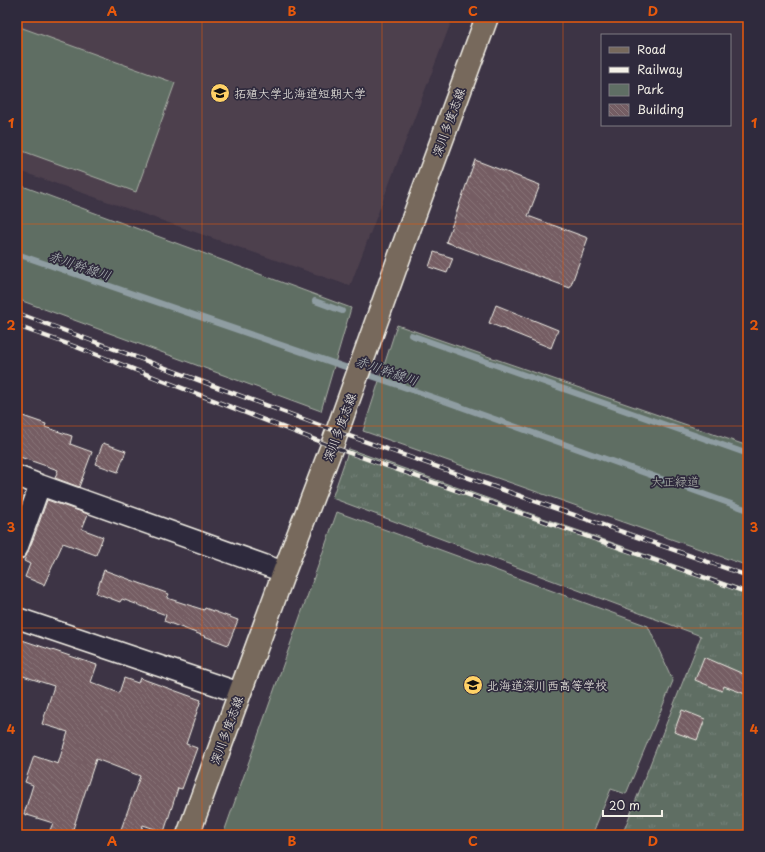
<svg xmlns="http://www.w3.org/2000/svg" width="765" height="852" font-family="'Playpen Sans','Klee One',sans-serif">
<defs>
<pattern id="grass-tufts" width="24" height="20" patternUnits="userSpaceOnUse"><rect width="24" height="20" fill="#5f6e64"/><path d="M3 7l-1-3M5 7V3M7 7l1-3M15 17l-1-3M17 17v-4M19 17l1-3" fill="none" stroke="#77837a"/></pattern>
<pattern id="building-back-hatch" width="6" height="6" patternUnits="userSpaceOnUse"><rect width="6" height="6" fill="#745d63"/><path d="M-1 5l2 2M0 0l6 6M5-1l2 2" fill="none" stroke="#887579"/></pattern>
</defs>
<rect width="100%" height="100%" fill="#3d3445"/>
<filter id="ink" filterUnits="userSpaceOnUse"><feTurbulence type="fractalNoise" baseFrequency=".025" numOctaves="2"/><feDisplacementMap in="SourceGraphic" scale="8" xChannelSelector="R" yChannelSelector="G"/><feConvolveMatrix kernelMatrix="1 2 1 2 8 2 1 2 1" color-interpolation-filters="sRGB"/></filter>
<g filter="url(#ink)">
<!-- built -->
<path fill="#4e404e" d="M 17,17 L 453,17 L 350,286 L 17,170 Z"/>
<!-- grass -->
<path fill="url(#grass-tufts)" stroke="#aab0a6" d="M 349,449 L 748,591 L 748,835 L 622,835 L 701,636 L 332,498 Z"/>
<!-- green -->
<path fill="#5f6e64" stroke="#aab0a6" d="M 17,26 L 175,83 L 136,192 L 17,149 Z
M 17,184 L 351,308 L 321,411 L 17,299 Z
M 397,325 L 748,446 L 748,566 L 363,431 Z
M 337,512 L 648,626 L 673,681 L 626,794 L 611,789 L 592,835 L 223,835 Z"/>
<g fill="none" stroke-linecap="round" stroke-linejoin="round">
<!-- stream -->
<path stroke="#8f9da2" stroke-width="6" d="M 17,254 L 447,402 L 748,510
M 315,301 L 342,311
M 411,335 L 748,454"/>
</g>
<!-- building -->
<path fill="url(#building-back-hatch)" stroke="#f4f1e8" d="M 475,160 L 540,185 L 528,216 L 588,238 L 570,288 L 446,242 Z
M 434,252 L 453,258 L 447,273 L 429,267 Z
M 496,305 L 558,330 L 551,348 L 489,323 Z
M 17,414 L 46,424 L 45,427 L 72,436 L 70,444 L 92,452 L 79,487 L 55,478 L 58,470 L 17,456 Z
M 103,443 L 126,451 L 118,472 L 95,464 Z
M 47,500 L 88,514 L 82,529 L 103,537 L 96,555 L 63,543 L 44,585 L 25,577 L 30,564 L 24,561 L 34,537 Z
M 104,570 L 169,594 L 167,598 L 204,610 L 205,608 L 238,620 L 228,645 L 164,621 L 166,615 L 122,599 L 120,602 L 96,593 Z
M 22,640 L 97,665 L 91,682 L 119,693 L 124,678 L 138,683 L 140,678 L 201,700 L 186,744 L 197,748 L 182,789 L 178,788 L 164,832 L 143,825 L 140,835 L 119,835 L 140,776 L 96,759 L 71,835 L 48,835 L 53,823 L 24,814 L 33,785 L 25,782 L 34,756 L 58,764 L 68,732 L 42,724 L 54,686 L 17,674 L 17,655 Z
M 704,657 L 748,676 L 748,695 L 724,686 L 722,691 L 695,680 Z
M 682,710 L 705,719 L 697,740 L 674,732 Z"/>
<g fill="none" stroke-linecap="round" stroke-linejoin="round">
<defs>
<path id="minor" d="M 17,476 L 40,485 L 17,549
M 40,485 L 284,572
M 17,618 L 240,693"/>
<path id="major" d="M 188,835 L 284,572 L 332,446 L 414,216 L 487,17"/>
</defs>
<!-- minor casing -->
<use href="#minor" stroke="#f4f1e8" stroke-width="23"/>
<!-- major casing -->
<use href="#major" stroke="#f4f1e8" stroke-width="25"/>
<!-- minor -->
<use href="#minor" stroke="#2f2a3d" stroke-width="20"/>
<!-- major -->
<use href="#major" stroke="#77695c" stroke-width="22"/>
<defs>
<path id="rail" d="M 17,313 L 338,432 L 748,576
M 17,326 L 79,348 L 344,451 L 748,593"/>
</defs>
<!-- rail casing -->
<use href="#rail" stroke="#f4f1e8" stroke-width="4.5"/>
<!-- rail -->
<use href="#rail" stroke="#2f2a3d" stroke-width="3" stroke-dasharray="9" stroke-linecap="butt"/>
</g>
</g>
<!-- grid -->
<path fill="none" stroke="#e8590c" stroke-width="1" stroke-opacity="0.55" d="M 202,17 L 202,835M 382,17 L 382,835M 563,17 L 563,835M 17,224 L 748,224M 17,426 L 748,426M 17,628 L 748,628"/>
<!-- icons -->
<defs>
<symbol id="university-disc" viewBox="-11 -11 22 22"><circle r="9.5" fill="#ffd166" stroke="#2f2a3d"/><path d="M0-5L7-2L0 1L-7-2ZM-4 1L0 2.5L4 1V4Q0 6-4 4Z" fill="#111"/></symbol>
<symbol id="school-disc" viewBox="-11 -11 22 22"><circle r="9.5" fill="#ffd166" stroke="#2f2a3d"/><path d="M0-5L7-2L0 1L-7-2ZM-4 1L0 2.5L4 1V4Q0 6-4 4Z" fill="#111"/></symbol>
</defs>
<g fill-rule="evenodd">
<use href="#university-disc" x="209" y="82" width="22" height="22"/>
<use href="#school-disc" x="462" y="674" width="22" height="22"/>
</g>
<g text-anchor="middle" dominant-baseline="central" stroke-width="3.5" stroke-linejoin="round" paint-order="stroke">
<!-- poi labels -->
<g font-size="12" fill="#f4f1e8" stroke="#2f2a3d" text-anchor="start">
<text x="234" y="93">拓殖大学北海道短期大学</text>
<text x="487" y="685">北海道深川西高等学校</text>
</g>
<!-- street labels -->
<g font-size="12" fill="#f4f1e8" stroke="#2f2a3d">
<text transform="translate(448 122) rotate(-70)">深川多度志線</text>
<text transform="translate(339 427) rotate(-70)">深川多度志線</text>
<text transform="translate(226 730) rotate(-70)">深川多度志線</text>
</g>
<!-- park labels -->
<g font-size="12" fill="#b1b6ad" stroke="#2f2a3d">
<text x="675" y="481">大正緑道</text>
</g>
<!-- water labels -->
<g font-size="13" font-style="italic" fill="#b1b9b9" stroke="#2f2a3d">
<text transform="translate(80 265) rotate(19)">赤川幹線川</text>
<text transform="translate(387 370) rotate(19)">赤川幹線川</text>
</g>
</g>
<!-- margin -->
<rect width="765" height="852" fill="none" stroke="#2f2a3d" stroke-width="44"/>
<!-- legend -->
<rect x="601" y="34" width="130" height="92" fill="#2f2a3d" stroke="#7e7a81"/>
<rect x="609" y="47" width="20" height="6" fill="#77695c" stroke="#7e7a81"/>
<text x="637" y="54" font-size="12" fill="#f4f1e8">Road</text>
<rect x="609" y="67" width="20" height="6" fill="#f4f1e8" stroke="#7e7a81"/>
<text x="637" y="74" font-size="12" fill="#f4f1e8">Railway</text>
<rect x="609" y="84" width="20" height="12" fill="#5f6e64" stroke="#7e7a81"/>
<text x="637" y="94" font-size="12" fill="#f4f1e8">Park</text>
<rect x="609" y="104" width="20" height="12" fill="url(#building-back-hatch)" stroke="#7e7a81"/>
<text x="637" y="114" font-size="12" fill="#f4f1e8">Building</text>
<!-- scale -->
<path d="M603 810v6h59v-6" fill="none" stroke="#f4f1e8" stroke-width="2"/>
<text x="609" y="810" font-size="12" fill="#f4f1e8" stroke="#2f2a3d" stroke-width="3" paint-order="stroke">20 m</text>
<rect x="22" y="22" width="721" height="808" fill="none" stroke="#e8590c" stroke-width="1.5"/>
<g font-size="13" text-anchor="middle" font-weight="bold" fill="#e8590c">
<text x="112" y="16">A</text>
<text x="292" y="16">B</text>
<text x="473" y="16">C</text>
<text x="653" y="16">D</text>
<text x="11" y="128">1</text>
<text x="754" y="128">1</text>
<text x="11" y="330">2</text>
<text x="754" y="330">2</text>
<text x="11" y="532">3</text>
<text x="754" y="532">3</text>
<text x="11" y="734">4</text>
<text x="754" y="734">4</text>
<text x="112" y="846">A</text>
<text x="292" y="846">B</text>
<text x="473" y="846">C</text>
<text x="653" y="846">D</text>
</g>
</svg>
